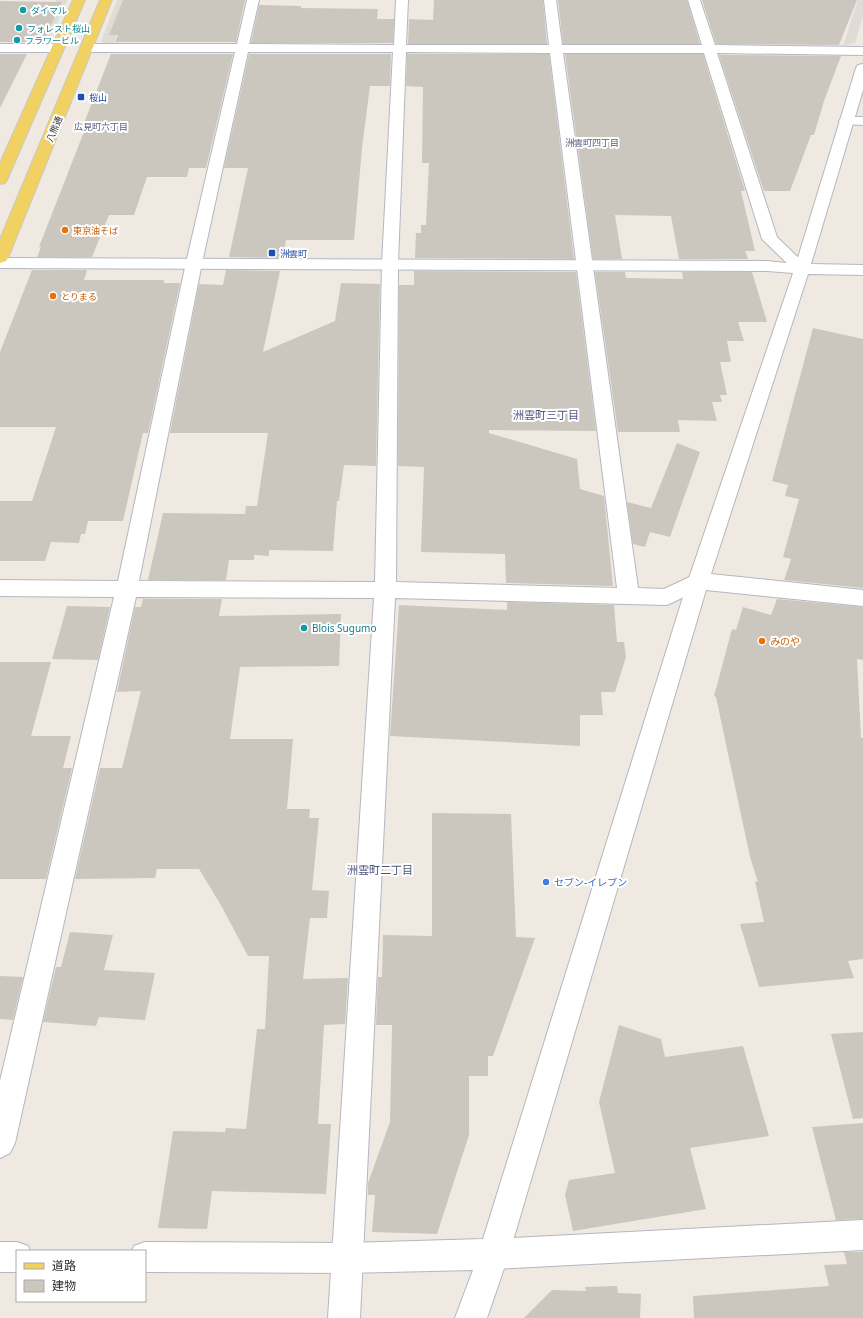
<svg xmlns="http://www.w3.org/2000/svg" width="863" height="1318" font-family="'Noto Sans','Noto Sans JP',sans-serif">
<rect width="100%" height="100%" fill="#efe9e1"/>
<!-- plaza -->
<path fill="#dfdcd8" d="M 56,0 L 67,0 L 50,39 L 45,43 L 35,44 Z
M 117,0 L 130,0 L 113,45 L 106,44 L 101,41 L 102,39 Z
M 858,0 L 863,0 L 863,16 L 855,43 L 843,46 Z"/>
<!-- building -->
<path fill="#cbc7bf" d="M 123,0 L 245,0 L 236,42 L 115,42 L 118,35 L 109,35 Z
M 434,0 L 543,0 L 547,44 L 408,44 L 409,19 L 433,20 Z
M 558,0 L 687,0 L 700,44 L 563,44 Z
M 702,0 L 857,0 L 839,45 L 716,44 Z
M 0,1 L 62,2 L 43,42 L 0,42 Z
M 259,5 L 301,6 L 301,8 L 378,9 L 377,19 L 394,19 L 393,43 L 251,43 Z
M 0,54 L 27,54 L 0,108 Z
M 111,54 L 233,54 L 206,168 L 189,168 L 187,177 L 147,177 L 134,215 L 109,215 L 92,257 L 37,257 L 41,247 L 39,247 L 87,124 L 84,123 Z
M 249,54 L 391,54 L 390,86 L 370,86 L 362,148 L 354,240 L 286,240 L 283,258 L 229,257 L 248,168 L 224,168 Z
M 407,54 L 549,54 L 574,259 L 415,258 L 416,233 L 421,233 L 421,225 L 426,225 L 429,163 L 422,163 L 423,87 L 406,86 Z
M 565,54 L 703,54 L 745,191 L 741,191 L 755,251 L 745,251 L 748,259 L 679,259 L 671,216 L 615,215 L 622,259 L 593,259 Z
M 719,55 L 841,56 L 824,101 L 814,135 L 811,135 L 790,191 L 764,191 Z
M 32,270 L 87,270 L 84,280 L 164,280 L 164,283 L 180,283 L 148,433 L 143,433 L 123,521 L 88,521 L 85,534 L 81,534 L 79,543 L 51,542 L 45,561 L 0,561 L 0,501 L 32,501 L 56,427 L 0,427 L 0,352 Z
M 226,270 L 280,271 L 263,352 L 335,321 L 341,283 L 380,284 L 376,466 L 344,465 L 339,501 L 337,501 L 333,551 L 269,550 L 269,556 L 254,555 L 254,560 L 229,560 L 226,580 L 148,580 L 163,513 L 245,514 L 246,506 L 257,506 L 268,433 L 170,433 L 199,284 L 223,285 Z
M 414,271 L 576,272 L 596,431 L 489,430 L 489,433 L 577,459 L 580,489 L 604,496 L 613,586 L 506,583 L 505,554 L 421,552 L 424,467 L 398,466 L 399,285 L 414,285 Z
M 595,272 L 625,272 L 626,278 L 683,279 L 682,272 L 752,272 L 767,322 L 738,322 L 744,341 L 727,341 L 731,362 L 720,362 L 727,395 L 720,395 L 722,402 L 712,402 L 717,421 L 678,420 L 680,432 L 618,432 Z
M 813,328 L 863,339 L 863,588 L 784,580 L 791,559 L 783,557 L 799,499 L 785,496 L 788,485 L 772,481 Z
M 677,443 L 700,452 L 670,537 L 650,532 L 645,547 L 633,544 L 627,502 L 651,508 Z
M 143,599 L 222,599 L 219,616 L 341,614 L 339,666 L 240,667 L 230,739 L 293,739 L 287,809 L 310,809 L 309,818 L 319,818 L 312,890 L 329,891 L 327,918 L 310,918 L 303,979 L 348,978 L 345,1024 L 324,1025 L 318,1124 L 331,1124 L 326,1194 L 212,1191 L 207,1229 L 158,1228 L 173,1131 L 225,1132 L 226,1128 L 246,1129 L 257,1029 L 265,1029 L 269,956 L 248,956 L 222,907 L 199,869 L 157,869 L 155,878 L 75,879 L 100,768 L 122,768 L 141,691 L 117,692 L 135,607 L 141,607 Z
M 777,599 L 863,607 L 863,660 L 857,659 L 861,738 L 863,738 L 863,959 L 848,961 L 854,978 L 759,987 L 740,924 L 764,922 L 755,881 L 758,882 L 750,857 L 716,697 L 714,696 L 732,629 L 736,630 L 743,607 L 771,615 Z
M 507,602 L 614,605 L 617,642 L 624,642 L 626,657 L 615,692 L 601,692 L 603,715 L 580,715 L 580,746 L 390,736 L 399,605 L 507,610 Z
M 67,606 L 110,607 L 98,660 L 52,659 Z
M 0,662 L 51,662 L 31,736 L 71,736 L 63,768 L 72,768 L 46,879 L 0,879 Z
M 432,813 L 511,814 L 516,937 L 535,938 L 493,1056 L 488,1056 L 488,1076 L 469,1076 L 469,1135 L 437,1234 L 372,1232 L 375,1195 L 368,1195 L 368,1183 L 390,1122 L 392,1025 L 376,1025 L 378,977 L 382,977 L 383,935 L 432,936 Z
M 70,932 L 113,935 L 104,970 L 155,973 L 145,1020 L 99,1017 L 96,1026 L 43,1022 L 56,967 L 61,967 Z
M 0,976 L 23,977 L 13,1020 L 0,1019 Z
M 619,1025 L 661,1039 L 665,1057 L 743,1046 L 769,1136 L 690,1148 L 706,1209 L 573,1231 L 565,1195 L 569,1180 L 615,1173 L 599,1102 Z
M 863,1032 L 863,1118 L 853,1119 L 831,1034 Z
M 863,1123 L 863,1219 L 836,1220 L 812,1127 Z
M 844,1252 L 863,1252 L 863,1318 L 694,1318 L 693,1296 L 829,1286 L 824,1265 L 847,1264 Z
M 617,1286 L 618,1293 L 641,1294 L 640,1318 L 524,1318 L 552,1290 L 586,1291 L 585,1287 Z"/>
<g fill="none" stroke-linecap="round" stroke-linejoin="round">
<defs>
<path id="minor" d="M 247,0 L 259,0 L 249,44 L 394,45 L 396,0 L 408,0 L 406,45 L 549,45 L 544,0 L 556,0 L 562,45 L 702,45 L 688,0 L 700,0 L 715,45 L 863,47 L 863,55 L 717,53 L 777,237 L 810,269 L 808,272 L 802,274 L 796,272 L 762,239 L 704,53 L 563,53 L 638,588 L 664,589 L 698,573 L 705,575 L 708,581 L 705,587 L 667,605 L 395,598 L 360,1318 L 328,1318 L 374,598 L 136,597 L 15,1143 L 10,1153 L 0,1158 L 0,1081 L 114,597 L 0,596 L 0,580 L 118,581 L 186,263 L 235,52 L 87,52 L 81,48 L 87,44 L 237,44 ZM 248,52 L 393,52 L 382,264 L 375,582 L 139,581 L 202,263 ZM 406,52 L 550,53 L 617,588 L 396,582 L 398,264 Z
M 0,44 L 57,44 L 63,48 L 57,52 L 0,52 Z
M 846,117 L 863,117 L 863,125 L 841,124 L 839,121 L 841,118 Z
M 863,1220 L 863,1250 L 494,1269 L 483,1265 L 479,1254 L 483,1243 L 494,1239 Z"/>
<path id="tertiary" d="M 863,64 L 863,90 L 811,264 L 863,265 L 863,275 L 808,274 L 711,574 L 863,590 L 863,606 L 706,590 L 509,1254 L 487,1318 L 455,1318 L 473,1270 L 347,1273 L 145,1272 L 145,1251 L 132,1251 L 134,1246 L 145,1242 L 347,1243 L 483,1239 L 688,581 L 793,273 L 767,271 L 0,268 L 0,258 L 767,261 L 796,264 L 856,68 L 858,65 Z
M 0,1242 L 17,1242 L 28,1246 L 30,1251 L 17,1251 L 17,1272 L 0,1272 Z"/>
<path id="primary" d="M 73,0 L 85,0 L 7,180 L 5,183 L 0,184 L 0,163 Z
M 100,0 L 112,0 L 8,258 L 6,261 L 0,263 L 0,239 Z"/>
</defs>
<!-- minor casing -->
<use href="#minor" stroke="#b4b7c1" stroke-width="2"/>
<!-- tertiary casing -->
<use href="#tertiary" stroke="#b4b7c1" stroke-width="2"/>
<!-- primary casing -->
<use href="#primary" stroke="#c9c9c9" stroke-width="2"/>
<!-- minor -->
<use href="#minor" fill="#fff" fill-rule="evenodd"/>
<!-- tertiary -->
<use href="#tertiary" fill="#fff" fill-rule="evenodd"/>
<!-- primary -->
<use href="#primary" fill="#f2d163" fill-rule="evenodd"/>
</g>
<!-- markers -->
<g fill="#0f9aa8" stroke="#fff" stroke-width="1.5">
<circle cx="23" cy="10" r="4"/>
<circle cx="19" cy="28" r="4"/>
<circle cx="17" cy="40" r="4"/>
<circle cx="304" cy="628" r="4"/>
</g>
<g fill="#1a4fb4" stroke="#fff" stroke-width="1.5">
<rect x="77" y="93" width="8" height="8" rx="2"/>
<rect x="268" y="249" width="8" height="8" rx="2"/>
</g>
<g fill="#e8710a" stroke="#fff" stroke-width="1.5">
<circle cx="65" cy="230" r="4"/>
<circle cx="53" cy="296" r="4"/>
<circle cx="762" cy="641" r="4"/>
</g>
<circle fill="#3f7fe0" stroke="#fff" stroke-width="1.5" cx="546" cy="882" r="4"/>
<g text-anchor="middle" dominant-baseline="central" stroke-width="4" stroke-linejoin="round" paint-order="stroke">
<!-- far-culture labels -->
<g font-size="9" fill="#0d838f" stroke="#fff" text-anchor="start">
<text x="31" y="10">ダイマル</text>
<text x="27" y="28">フォレスト桜山</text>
<text x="25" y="40">フラワービル</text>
</g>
<!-- far-transit labels -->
<g font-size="9" fill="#164399" stroke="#fff" text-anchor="start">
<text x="89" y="97">桜山</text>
<text x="280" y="253">洲雲町</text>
</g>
<!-- far-neighbourhood labels -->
<g font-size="9" fill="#4d5680" stroke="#fff">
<text x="101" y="126">広見町六丁目</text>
<text x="592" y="142">洲雲町四丁目</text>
</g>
<!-- far-street labels -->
<g font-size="9" fill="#2e2e2e" stroke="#fff">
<text transform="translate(54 129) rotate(-67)">八熊通</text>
</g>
<!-- far-food labels -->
<g font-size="9" fill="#c56008" stroke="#fff" text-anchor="start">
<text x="73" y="230">東京油そば</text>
<text x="61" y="296">とりまる</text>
</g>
<!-- culture labels -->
<g font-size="10" fill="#0d838f" stroke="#fff" text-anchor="start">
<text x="312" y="628">Blois Sugumo</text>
</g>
<!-- food labels -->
<g font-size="10" fill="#c56008" stroke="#fff" text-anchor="start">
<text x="770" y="641">みのや</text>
</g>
<!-- shop labels -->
<g font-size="10" fill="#366cbe" stroke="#fff" text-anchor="start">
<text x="554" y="882">セブン-イレブン</text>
</g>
<!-- neighbourhood labels -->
<g font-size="11" fill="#4d5680" stroke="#fff">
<text x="546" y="414">洲雲町三丁目</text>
<text x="380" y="869">洲雲町二丁目</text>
</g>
</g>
<!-- legend -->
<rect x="16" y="1250" width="130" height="52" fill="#ffffff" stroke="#ababab"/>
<rect x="24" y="1263" width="20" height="6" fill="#f2d163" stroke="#ababab"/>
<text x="52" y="1270" font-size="12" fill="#2e2e2e">道路</text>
<rect x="24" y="1280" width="20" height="12" fill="#cbc7bf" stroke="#ababab"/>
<text x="52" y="1290" font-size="12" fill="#2e2e2e">建物</text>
</svg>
